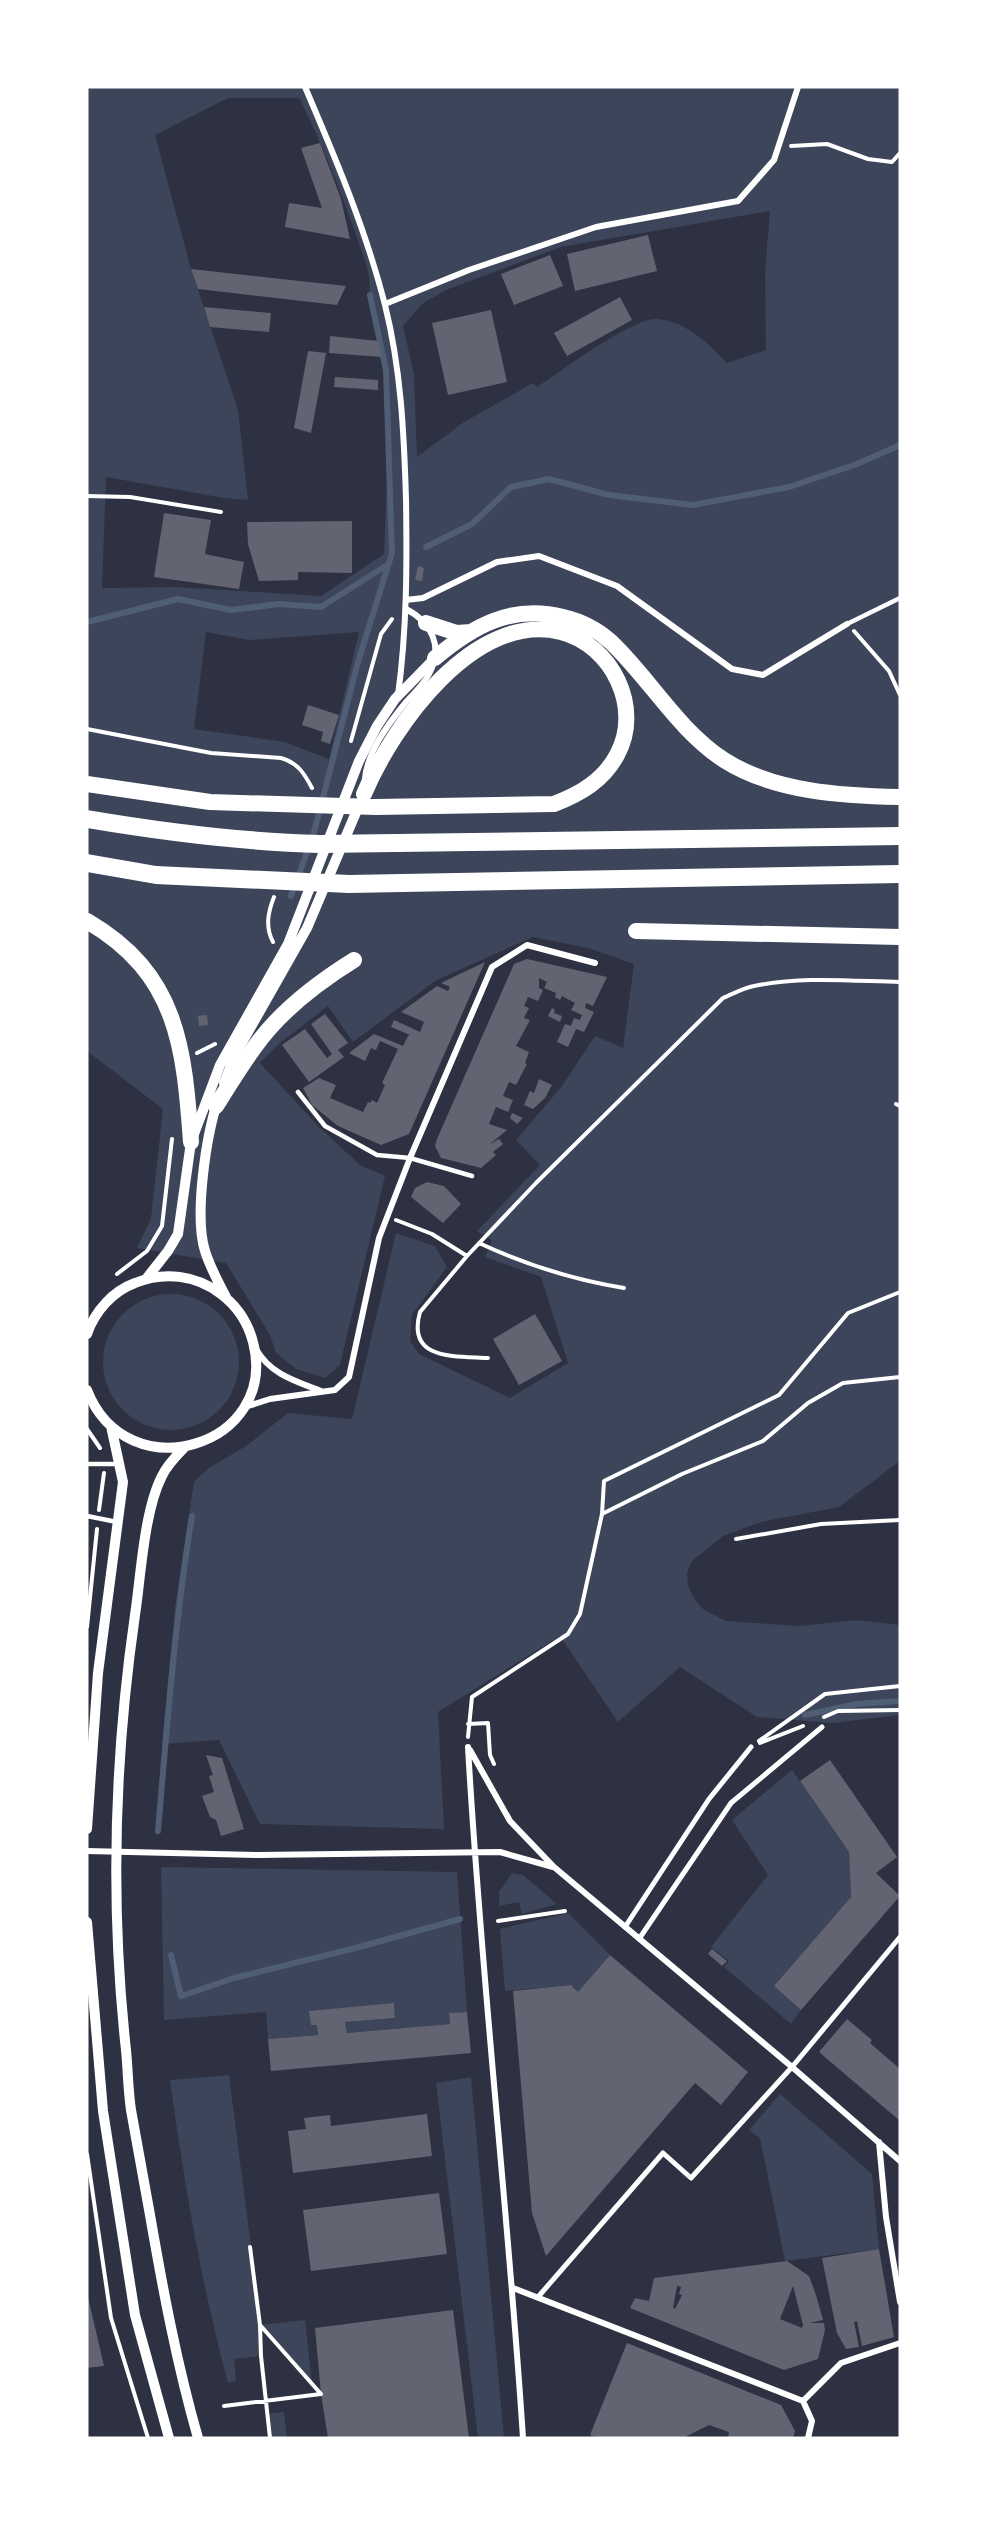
<svg xmlns="http://www.w3.org/2000/svg" width="987" height="2525" font-family="'Roboto Condensed',sans-serif">
<rect width="100%" height="100%" fill="#2d3142"/>
<!-- green -->
<path fill="#3c4559" fill-rule="evenodd" d="M 87,87 L 900,87 L 900,1461 L 839,1507 L 761,1522 L 723,1536 L 692,1561 L 687,1573 L 688,1585 L 694,1599 L 703,1609 L 726,1621 L 799,1626 L 856,1620 L 900,1625 L 900,1715 L 833,1723 L 757,1717 L 680,1667 L 618,1722 L 560,1636 L 438,1712 L 444,1829 L 260,1824 L 219,1740 L 162,1744 L 175,1608 L 194,1482 L 209,1468 L 246,1446 L 288,1413 L 352,1419 L 396,1233 L 435,1246 L 447,1267 L 412,1315 L 410,1341 L 419,1354 L 510,1398 L 568,1363 L 541,1277 L 485,1257 L 492,1240 L 477,1231 L 540,1165 L 516,1140 L 562,1086 L 595,1036 L 623,1048 L 634,964 L 588,948 L 533,937 L 435,981 L 353,1042 L 328,1006 L 280,1043 L 260,1063 L 319,1127 L 360,1165 L 385,1176 L 340,1365 L 325,1378 L 296,1369 L 276,1353 L 270,1335 L 226,1263 L 137,1248 L 151,1218 L 163,1109 L 87,1051 ZM 228,98 L 299,98 C 322,143 338,185 355,232 C 361,251 373,275 369,295 L 385,370 L 388,457 L 384,554 L 321,596 L 176,587 L 102,588 L 106,477 L 224,498 L 248,500 L 238,410 L 191,269 L 155,135 ZM 770,211 L 765,272 L 766,350 L 727,363 C 708,343 687,322 658,319 C 634,316 560,372 537,387 L 533,383 L 464,422 L 417,457 L 414,374 L 403,326 L 422,304 L 446,290 L 561,247 ZM 206,632 L 249,640 L 359,632 L 329,759 L 285,742 L 194,729 Z
M103 1362a68 68 0 1 1 136 0a68 68 0 1 1-136 0Z
M 792,1770 L 849,1852 L 851,1897 L 774,1986 L 801,2010 L 791,2024 L 724,1967 L 729,1961 L 711,1947 L 768,1875 L 732,1820 Z
M 161,1867 L 457,1872 L 467,2012 L 449,2013 L 450,2024 L 347,2033 L 345,2022 L 395,2018 L 394,2004 L 310,2011 L 311,2025 L 317,2025 L 318,2035 L 268,2039 L 266,2012 L 164,2020 Z
M 512,1873 L 523,1875 L 557,1904 L 522,1914 L 519,1902 L 499,1906 L 499,1892 Z
M 568,1913 L 610,1955 L 578,1992 L 571,1985 L 505,1991 L 500,1929 Z
M 229,2075 L 261,2325 L 305,2320 L 312,2384 L 261,2326 L 261,2356 L 234,2359 L 236,2381 L 228,2383 C 201,2283 184,2182 170,2080 Z
M 471,2077 L 504,2438 L 478,2438 L 436,2083 Z
M 780,2094 L 872,2174 L 879,2249 L 785,2261 L 760,2138 L 749,2130 Z
M 284,2412 L 287,2438 L 270,2438 L 267,2414 Z"/>
<g fill="none" stroke-linecap="round" stroke-linejoin="round">
<!-- stream -->
<path stroke="#4f5d75" stroke-width="6" d="M 426,547 L 472,524 L 511,487 L 549,479 L 609,495 L 693,505 L 789,487 L 857,464 L 900,445
M 87,622 L 178,599 L 231,610 L 279,604 L 321,607 L 384,567
M 291,896 L 313,836 L 358,662 L 392,553 L 386,370 L 370,295
M 805,1715 L 856,1704 L 900,1701
M 158,1831 C 167,1726 175,1620 192,1516
M 171,1955 L 181,1996 L 234,1978 L 363,1946 L 460,1919"/>
</g>
<!-- building -->
<path fill="#626471" fill-rule="evenodd" d="M 320,143 L 341,199 L 350,239 L 285,227 L 289,203 L 322,208 L 301,148 Z
M 648,235 L 657,271 L 575,291 L 567,254 Z
M 550,255 L 563,286 L 514,305 L 501,274 Z
M 191,269 L 346,286 L 337,305 L 198,289 Z
M 620,297 L 632,320 L 567,356 L 554,333 Z
M 204,307 L 271,313 L 269,332 L 210,327 Z
M 491,310 L 507,382 L 448,395 L 432,323 Z
M 330,336 L 379,341 L 382,357 L 329,353 Z
M 308,351 L 326,353 L 311,433 L 294,428 Z
M 335,377 L 378,380 L 378,390 L 334,387 Z
M 164,513 L 211,520 L 205,554 L 244,562 L 239,589 L 154,577 Z
M 352,521 L 352,573 L 298,572 L 298,580 L 259,581 L 248,544 L 247,522 Z
M 418,566 L 424,568 L 422,581 L 415,580 Z
M 308,705 L 339,715 L 330,744 L 321,741 L 323,732 L 302,725 Z
M 527,959 L 607,977 L 593,1006 L 586,1003 L 585,1008 L 594,1012 L 584,1032 L 576,1029 L 568,1047 L 557,1042 L 565,1024 L 571,1026 L 574,1018 L 580,1020 L 582,1015 L 571,1010 L 575,1003 L 562,996 L 560,1000 L 555,997 L 556,993 L 544,988 L 547,982 L 539,978 L 539,988 L 543,990 L 538,1001 L 528,997 L 524,1006 L 529,1008 L 524,1018 L 530,1020 L 516,1046 L 529,1052 L 525,1063 L 527,1064 L 516,1085 L 509,1082 L 503,1096 L 513,1100 L 508,1112 L 496,1107 L 489,1124 L 507,1130 L 490,1144 L 499,1139 L 503,1144 L 493,1152 L 496,1155 L 481,1168 L 441,1158 L 435,1146 L 437,1139 L 514,964 Z
M 485,962 L 409,1134 L 381,1145 L 338,1126 L 312,1105 L 303,1088 L 319,1078 L 336,1085 L 330,1098 L 363,1112 L 368,1102 L 370,1103 L 372,1100 L 377,1103 L 385,1085 L 382,1083 L 398,1049 L 380,1041 L 376,1050 L 371,1048 L 365,1061 L 349,1053 L 374,1034 L 403,1046 L 408,1036 L 410,1035 L 391,1027 L 394,1020 L 420,1032 L 424,1022 L 401,1012 L 437,986 L 448,991 L 450,987 L 441,983 Z
M 552,1008 L 555,1010 L 554,1013 L 562,1016 L 560,1022 L 548,1016 Z
M 325,1014 L 348,1043 L 338,1050 L 344,1057 L 309,1082 L 282,1045 L 305,1029 L 327,1058 L 332,1054 L 311,1024 Z
M 207,1015 L 208,1025 L 199,1026 L 198,1016 Z
M 539,1079 L 552,1085 L 545,1098 L 533,1109 L 524,1105 L 530,1091 L 534,1093 Z
M 512,1113 L 523,1118 L 517,1124 L 510,1118 Z
M 427,1182 L 444,1186 L 461,1204 L 443,1223 L 411,1197 L 415,1188 Z
M 535,1314 L 562,1361 L 519,1385 L 493,1339 Z
M 206,1755 L 222,1758 L 244,1829 L 221,1836 L 216,1820 L 210,1817 L 202,1796 L 214,1792 L 209,1776 L 213,1775 Z
M 830,1760 L 897,1857 L 876,1873 L 900,1896 L 801,2010 L 774,1986 L 851,1897 L 849,1852 L 800,1781 Z
M 712,1949 L 727,1961 L 722,1966 L 708,1954 Z
M 610,1955 L 748,2072 L 721,2105 L 695,2083 L 546,2256 L 532,2213 L 513,1991 L 571,1985 L 578,1992 Z
M 394,2003 L 395,2018 L 345,2022 L 347,2033 L 450,2024 L 449,2013 L 467,2012 L 471,2053 L 271,2071 L 268,2039 L 318,2035 L 317,2025 L 311,2025 L 309,2011 Z
M 847,2019 L 872,2040 L 870,2043 L 900,2069 L 900,2121 L 819,2052 Z
M 427,2114 L 432,2156 L 293,2173 L 288,2131 L 306,2129 L 304,2118 L 330,2115 L 331,2126 Z
M 439,2193 L 447,2254 L 311,2271 L 303,2210 Z
M 879,2249 L 894,2337 L 862,2346 L 857,2321 L 854,2322 L 859,2347 L 846,2349 L 837,2333 L 822,2258 Z
M 787,2261 L 809,2276 L 816,2295 L 823,2320 L 810,2323 L 824,2323 L 825,2330 L 818,2359 L 784,2370 L 630,2308 L 635,2298 L 649,2301 L 654,2278 ZM 677,2286 L 681,2287 L 679,2294 L 682,2295 L 675,2309 L 673,2308 ZM 793,2286 L 803,2325 L 802,2328 L 780,2319 Z
M 87,2297 L 88,2297 L 104,2366 L 87,2368 Z
M 453,2310 L 469,2438 L 328,2438 L 321,2394 L 315,2328 Z
M 627,2343 L 781,2405 L 795,2431 L 793,2438 L 728,2438 L 729,2432 L 709,2425 L 683,2438 L 597,2438 L 590,2435 Z"/>
<g fill="none" stroke-linecap="round" stroke-linejoin="round">
<!-- path -->
<path stroke="#fff" stroke-width="4" d="M 791,146 L 827,144 L 868,159 L 892,162 L 900,153
M 87,496 L 130,497 L 221,512
M 854,631 L 889,671 L 900,695
M 87,729 L 211,753 L 281,758 C 298,763 304,773 312,788
M 351,741 L 381,634 L 392,619
M 273,942 C 265,927 268,912 274,897
M 197,1053 L 215,1044
M 896,1104 L 900,1106
M 396,1220 L 432,1234 L 467,1256
M 479,1243 C 524,1264 575,1280 624,1288
M 117,1274 L 147,1251 L 162,1226 L 172,1139
M 488,1358 C 456,1356 406,1361 420,1312 L 467,1256 L 536,1183 L 723,998 C 733,994 743,988 754,986 C 801,976 852,981 900,982
M 87,1429 L 100,1448
M 99,1510 L 104,1473
M 602,1514 L 604,1481 L 779,1395 L 848,1313 L 900,1292
M 736,1539 L 821,1524 L 900,1520
M 87,1627 L 97,1529
M 824,1717 L 838,1711 L 900,1710
M 468,1724 L 488,1723 L 490,1755 L 494,1764
M 468,1737 L 472,1697 L 568,1634 L 580,1614 L 602,1514 L 682,1474 L 763,1441 L 808,1403 L 843,1383 L 900,1377
M 759,1741 L 825,1694 L 900,1686
M 760,1743 L 803,1726
M 498,1921 L 565,1911
M 87,2154 L 111,2318 L 148,2438
M 250,2247 L 260,2325
M 224,2406 L 321,2394
M 270,2438 L 261,2356 L 260,2325 L 321,2394"/>
<!-- service -->
<path stroke="#fff" stroke-width="4.5" d="M 847,624 L 900,598
M 298,1092 L 325,1126 L 377,1155 L 410,1158 L 472,1176
M 87,1464 L 118,1464
M 87,1516 L 117,1522"/>
<!-- pedestrian -->
<path stroke="#fff" stroke-width="5" d="M 625,1927 L 709,1799 L 751,1747
M 639,1939 L 731,1803 L 822,1727
M 538,2297 L 663,2153 L 691,2178 L 792,2067 L 900,1937"/>
<!-- minor -->
<path stroke="#fff" stroke-width="6" d="M 305,87 C 335,157 366,230 385,305 C 401,369 404,433 406,499 C 407,564 407,630 398,695
M 385,304 L 469,270 L 596,227 L 738,201 L 774,160 L 798,87
M 406,600 L 423,598 L 497,562 L 539,556 L 617,586 L 732,669 L 763,675 L 847,624
M 365,779 C 367,752 389,723 406,702 C 414,693 424,684 429,674 C 444,646 431,622 406,609
M 256,1349 C 270,1374 295,1381 321,1391
M 245,1407 L 270,1399 L 335,1390 L 349,1377 L 379,1238 L 410,1158 L 492,967 L 527,945 L 595,963
M 468,1747 C 481,1978 508,2207 523,2438
M 470,1750 L 510,1821 L 554,1867 L 792,2067 L 900,2161
M 87,1851 L 258,1855 L 500,1852 L 553,1867
M 879,2142 L 886,2217 L 900,2302
M 513,2288 L 803,2401
M 803,2401 L 841,2363 L 900,2343
M 803,2401 L 812,2421 L 808,2438"/>
<!-- tertiary -->
<path stroke="#fff" stroke-width="10" d="M 224,1083 L 235,1055 L 307,928 L 360,803
M 218,1100 C 206,1136 194,1216 205,1251 C 210,1267 218,1282 226,1297
M 146,1279 L 168,1251 L 178,1234 L 191,1142 L 220,1065 L 288,944 L 359,761 L 377,726 L 395,699 L 435,658
M 87,1334 C 95,1311 113,1291 135,1283 C 164,1271 196,1275 221,1294 C 237,1306 248,1323 253,1342 C 280,1446 127,1493 87,1390
M 184,1448 C 176,1456 167,1465 162,1476 C 144,1511 141,1575 135,1615 C 114,1760 110,1904 126,2050 C 128,2070 128,2090 131,2110 C 137,2145 144,2180 150,2215 C 163,2290 177,2365 198,2438
M 87,1829 L 98,1673 L 123,1482 L 111,1426
M 87,1922 L 103,2111 L 135,2315 L 169,2438"/>
<!-- trunk -->
<path stroke="#fff" stroke-width="16" d="M 426,623 L 457,633 L 471,632
M 435,658 C 473,626 512,604 563,617 C 580,621 598,630 611,642 C 650,679 678,730 724,760 C 774,792 843,796 900,797
M 87,784 L 210,802 L 376,807 L 554,804 C 580,794 603,781 617,755 C 643,708 612,645 561,632 C 474,611 393,725 364,794
M 87,921 C 178,974 184,1047 191,1142
M 636,931 L 900,937
M 216,1106 C 228,1087 240,1067 254,1048 C 279,1012 317,983 354,960"/>
<!-- motorway -->
<path stroke="#fff" stroke-width="18" d="M 87,819 C 164,832 242,842 320,844 L 900,836
M 87,863 L 156,875 L 349,884 L 900,874"/>
</g>
<!-- border -->
<rect width="987" height="2525" fill="none" stroke="#ffffff" stroke-width="177"/>
</svg>
